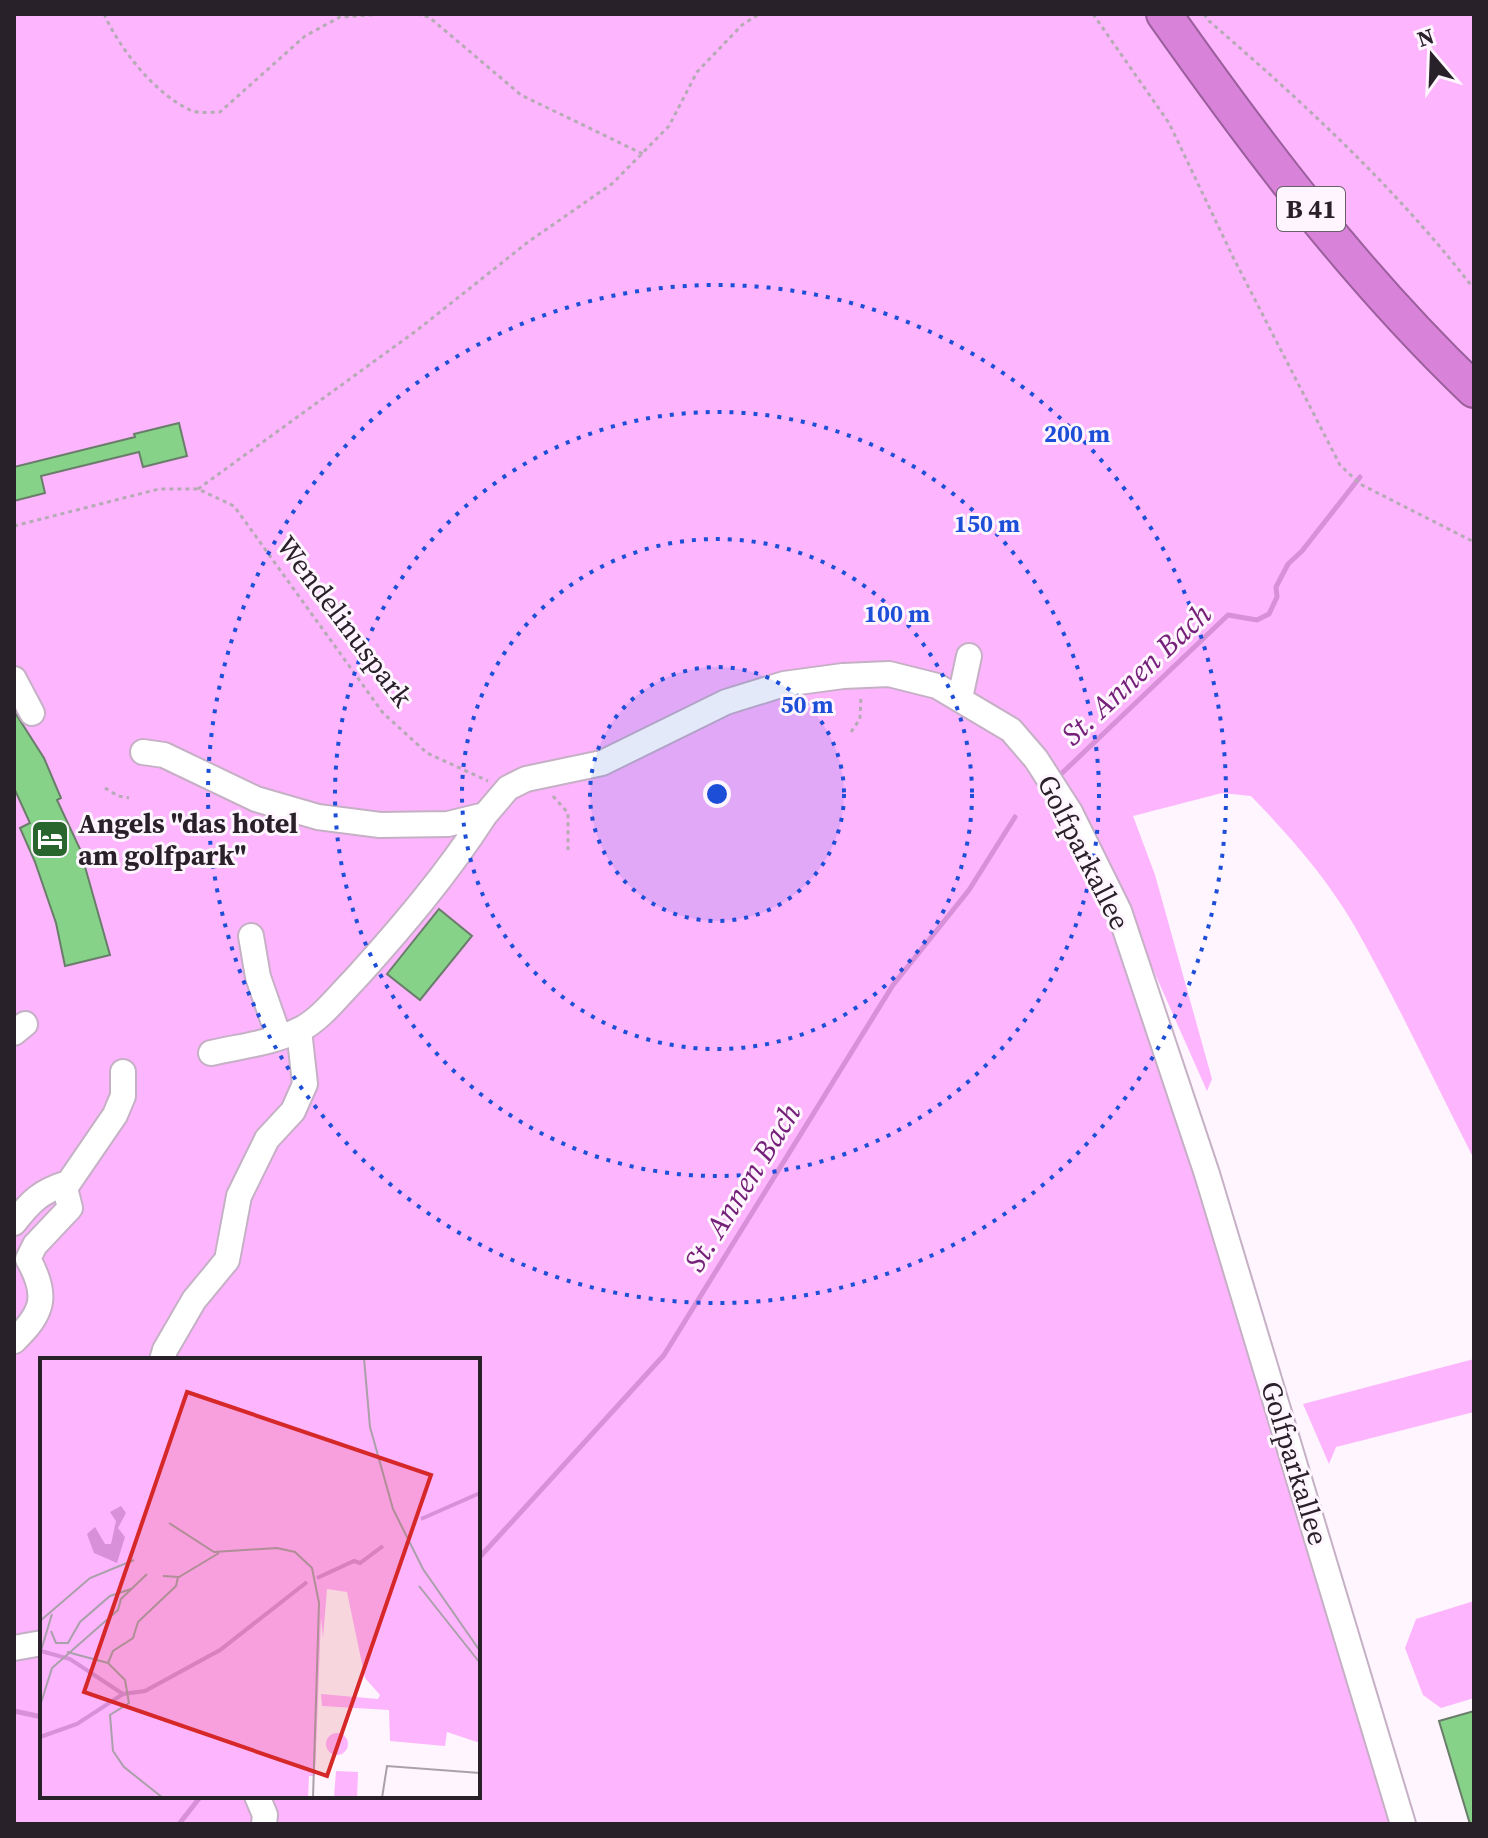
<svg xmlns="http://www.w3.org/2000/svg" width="1488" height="1838" font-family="'Source Serif 4',serif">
<rect width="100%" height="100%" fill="#fef5fe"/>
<!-- green -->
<path fill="#fdb5fd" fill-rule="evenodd" d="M 14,14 L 1474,14 L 1474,1159 C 1434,1081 1397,1001 1354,925 C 1326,877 1289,835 1251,796 L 1222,793 L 1133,816 L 1155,875 L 1212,1079 L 1207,1091 L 1136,931 L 1305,1453 L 1333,1559 L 1412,1824 L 14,1824 ZM 42,1360 L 478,1360 L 478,1796 L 42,1796 Z
M 1474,1359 L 1474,1412 L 1336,1447 L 1329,1464 L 1303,1404 Z
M 1474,1601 L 1474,1698 L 1441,1708 L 1423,1695 L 1405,1648 L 1416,1619 Z"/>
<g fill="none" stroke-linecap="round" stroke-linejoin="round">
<!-- stream -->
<path stroke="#d891d9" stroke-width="5" d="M 1060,775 L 1228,615 L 1257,620 L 1269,614 L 1277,597 L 1276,587 L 1288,564 L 1302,551 L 1360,477
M 478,1559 L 664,1355 L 893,985 L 969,890 L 1015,817
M 14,1711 L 42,1717
M 179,1824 L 201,1796"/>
</g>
<!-- building -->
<path fill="#85d288" stroke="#6a7d6a" stroke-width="2" d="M 179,423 L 187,456 L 143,467 L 139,452 L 41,476 L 45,493 L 14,501 L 14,467 L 135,437 L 134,434 Z
M 14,711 L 44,758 L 61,798 L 57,800 L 80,849 L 110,955 L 65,966 L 56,923 L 35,862 L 20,828 L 30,823 L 14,788 Z
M 439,909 L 472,936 L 420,1000 L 387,974 Z
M 1474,1711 L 1474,1824 L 1470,1824 L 1439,1721 Z"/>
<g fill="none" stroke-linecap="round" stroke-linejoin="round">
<defs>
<path id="minor" d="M 14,679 L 32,713
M 960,698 L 969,656
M 143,752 L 164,755 L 256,799 L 318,817 L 380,825 L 448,824 L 485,815 L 508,788 L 526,779 L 602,763 L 726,702 L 784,684 L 843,676 L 889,674 L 937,686 L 1011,730 L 1036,759 L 1070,812 L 1119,911 L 1207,1174 L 1403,1824
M 251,936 L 258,977 L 279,1037
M 14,1033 L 25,1024
M 211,1053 C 241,1046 273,1043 301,1029 C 321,1019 339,995 355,979 C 402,927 447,874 485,815
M 14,1223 C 31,1201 41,1191 68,1183
M 14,1341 C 43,1313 49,1296 28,1259 L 35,1245 L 70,1208 L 65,1188 L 115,1115 L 123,1096 L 123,1072
M 162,1360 L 165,1350 L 194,1300 L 227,1260 L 239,1196 L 267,1139 L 293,1111 L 305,1084 L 299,1030
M 14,1648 L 42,1643
M 257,1796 L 265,1815 L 264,1824"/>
<path id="highway" d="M 1164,14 C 1258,147 1356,277 1474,390"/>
</defs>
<!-- minor casing -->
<use href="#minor" stroke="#c5b0c5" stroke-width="28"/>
<!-- highway casing -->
<use href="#highway" stroke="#9b609c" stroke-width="38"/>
<!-- path -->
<path stroke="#b4abb4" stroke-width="3" stroke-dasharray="4 4" stroke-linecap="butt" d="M 104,14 C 120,49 154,93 190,110 C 198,114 211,112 220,112 L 305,36 L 340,17 L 385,14
M 417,14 L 429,17 L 521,95 L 643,154
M 1093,14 L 1169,123 L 1233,257 L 1340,465 L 1360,484 L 1474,542
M 1204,14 L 1209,21 C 1304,103 1397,189 1474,289
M 198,489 L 416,331 L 528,242 L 613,183 L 669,126 L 697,72 L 742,25 L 759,14
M 14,526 L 159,489 L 198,489 L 234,506 L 383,713 L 427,753 L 488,781
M 851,732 L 860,719 L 861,695
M 105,788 L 118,796 L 129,798
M 553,796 L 568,813 L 568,850"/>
<!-- minor -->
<use href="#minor" stroke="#fff" stroke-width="24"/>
<!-- highway -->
<use href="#highway" stroke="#d882da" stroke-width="34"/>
</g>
<!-- distance rings -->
<circle cx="717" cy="794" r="127" fill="#1d4ed8" fill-opacity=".12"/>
<g fill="none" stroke="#1d4ed8" stroke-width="4" stroke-dasharray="4 8">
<circle cx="717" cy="794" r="127"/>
<circle cx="717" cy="794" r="255"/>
<circle cx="717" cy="794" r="382"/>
<circle cx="717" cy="794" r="509"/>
</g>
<!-- icons -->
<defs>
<symbol id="hotel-square" viewBox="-11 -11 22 22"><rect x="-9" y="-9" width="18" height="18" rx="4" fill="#28662e" stroke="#fef5fe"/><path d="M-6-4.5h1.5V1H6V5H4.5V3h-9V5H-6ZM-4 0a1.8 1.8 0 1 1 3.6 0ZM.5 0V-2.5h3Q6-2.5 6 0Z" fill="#fff"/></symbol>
</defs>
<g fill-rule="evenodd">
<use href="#hotel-square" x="28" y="817" width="44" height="44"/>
</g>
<g text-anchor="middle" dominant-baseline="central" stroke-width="6" stroke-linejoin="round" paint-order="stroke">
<!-- shield labels -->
<rect fill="#fef5fe" stroke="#696169" stroke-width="2" x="1277" y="187" width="68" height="44" rx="6"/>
<g font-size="26" font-weight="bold" fill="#292129">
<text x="1311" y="209">B 41</text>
</g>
<!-- street labels -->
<g font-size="28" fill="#292129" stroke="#fef5fe">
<text transform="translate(345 621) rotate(53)">Wendelinuspark</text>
<text transform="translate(1084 852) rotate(63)">Golfparkallee</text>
<text transform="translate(1295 1463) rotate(73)">Golfparkallee</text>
</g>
<!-- poi labels -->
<g font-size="28" font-weight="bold" fill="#292129" stroke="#fef5fe" text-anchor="start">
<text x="78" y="823">Angels "das hotel<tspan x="78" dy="32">am golfpark"</tspan></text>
</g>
<!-- water labels -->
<g font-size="30" font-style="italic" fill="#762179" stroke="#fef5fe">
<text transform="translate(1136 674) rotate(-43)">St. Annen Bach</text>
<text transform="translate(742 1187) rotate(-58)">St. Annen Bach</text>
</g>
</g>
<!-- overview -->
<g transform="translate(40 1358)">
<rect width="440" height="440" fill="#fef5fe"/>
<path d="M 0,0 L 440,0 L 440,385 L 407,374 L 405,388 L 350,383 L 349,352 L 282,348 L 281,336 L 338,341 L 340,337 L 325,320 L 307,234 L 287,231 L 283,280 L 281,260 L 275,418 L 269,418 L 268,440 L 0,440 ZM286 386a11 11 0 1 1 22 0a11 11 0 1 1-22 0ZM 296,413 L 318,414 L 317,440 L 294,440 Z" fill="#fdb5fd"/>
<path d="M 81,148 L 86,155 L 78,170 L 85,179 L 77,205 L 54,195 L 47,176 L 55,169 L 65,186 L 71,186 L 76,163 L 70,154 Z" fill="#d891d9"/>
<path fill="none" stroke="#d891d9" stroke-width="4" d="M 381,161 L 440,135M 277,220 L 314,203 L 320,205 L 343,188M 1,293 L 30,301 L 83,336M 0,379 L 37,366 L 83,336 L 105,333 L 180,292 L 267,224"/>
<path fill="none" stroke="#a9a0a9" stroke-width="2" d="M 324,0 L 330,69 L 353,151 L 383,211 L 440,293M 129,165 L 174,194 L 237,190 L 255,194 L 272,210 L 279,245 L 273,440M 123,218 L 139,219 L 179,195M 379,228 L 440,305M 0,263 L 50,220 L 94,202M 11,273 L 16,285 L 28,285 L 40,264 L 70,238 L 91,231M 27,294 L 68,305M 0,296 L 12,256M 0,348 L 12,310 L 78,252 L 81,241 L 107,216M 123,440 L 84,409 L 73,393 L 70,357 L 89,345 L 85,322 L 68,305 L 73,293 L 93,280 L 98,264 L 136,228 L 138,219M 342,440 L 347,408 L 440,415"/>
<path fill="#d62828" fill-opacity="0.15" stroke="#d62828" stroke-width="4" d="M 147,34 L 391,117 L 287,418 L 44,334 Z"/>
<rect width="440" height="440" fill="none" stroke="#292129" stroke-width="4"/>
</g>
<circle cx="717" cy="794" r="12" fill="#1d4ed8" stroke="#fef5fe" stroke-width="4"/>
<g font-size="24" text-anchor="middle" font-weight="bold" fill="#1d4ed8" stroke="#fef5fe" stroke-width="6" stroke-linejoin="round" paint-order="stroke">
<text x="1077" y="442">200 m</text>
<text x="987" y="532">150 m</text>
<text x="897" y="622">100 m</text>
<text x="807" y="713">50 m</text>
</g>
<!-- border -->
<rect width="1488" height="1838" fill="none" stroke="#292129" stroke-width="32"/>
<!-- north arrow -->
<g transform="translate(1432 56) rotate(341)" stroke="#fef5fe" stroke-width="6" paint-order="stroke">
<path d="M0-6L14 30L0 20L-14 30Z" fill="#292129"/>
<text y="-12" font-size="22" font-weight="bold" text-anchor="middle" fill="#292129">N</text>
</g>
</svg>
